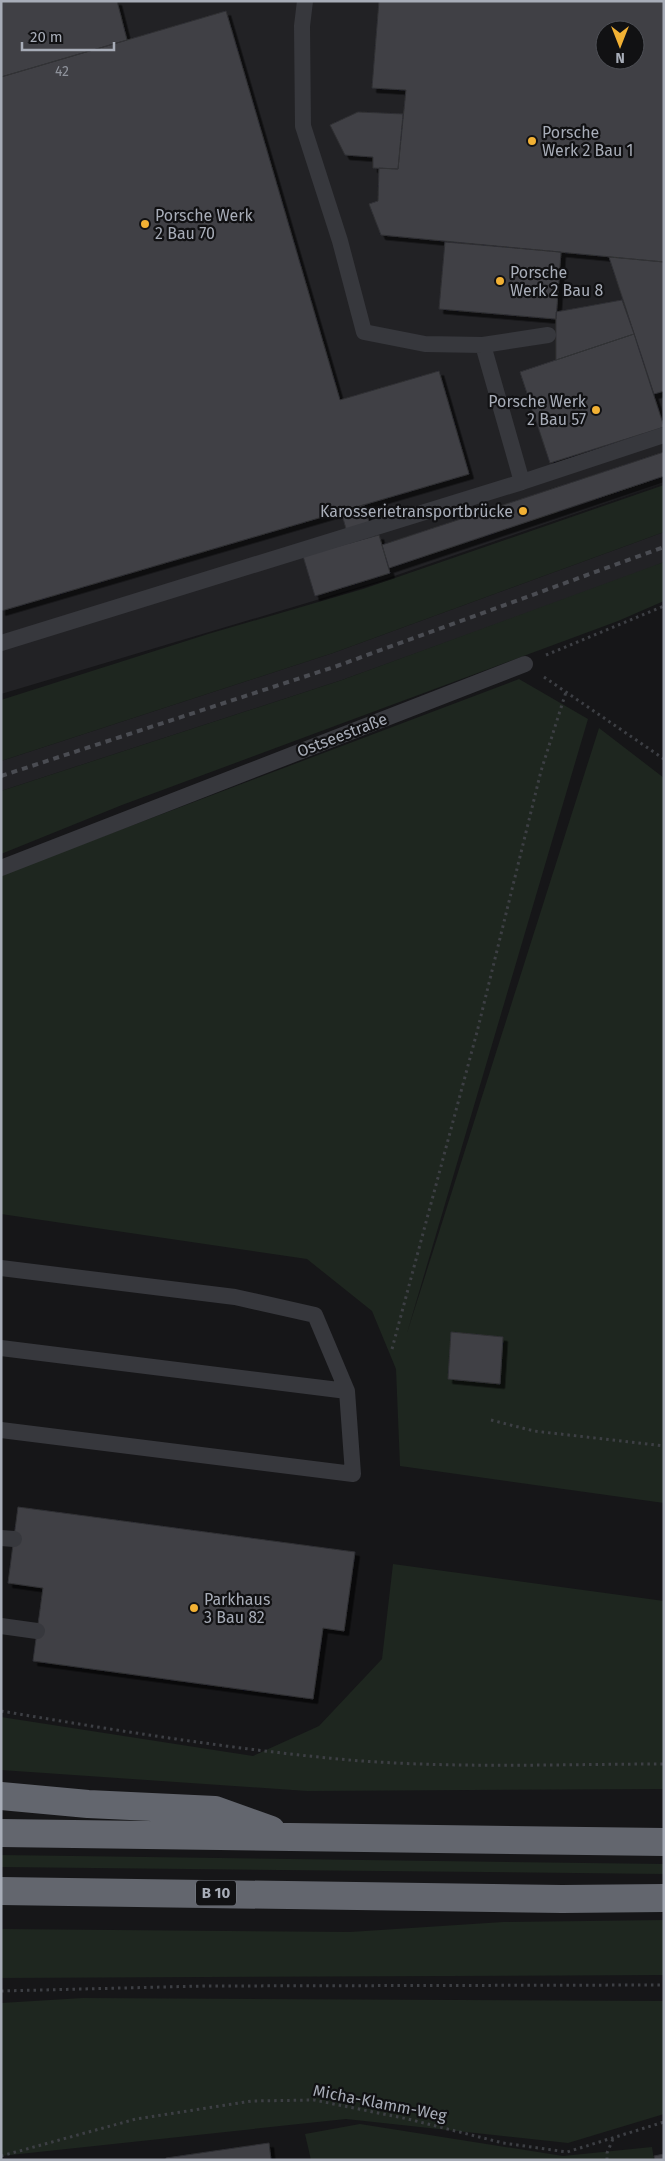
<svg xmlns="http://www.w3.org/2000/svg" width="665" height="2161" font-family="'Fira Sans',sans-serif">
<defs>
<filter id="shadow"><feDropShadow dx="4.5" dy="4.5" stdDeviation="0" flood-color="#0009"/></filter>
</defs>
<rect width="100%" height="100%" fill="#161618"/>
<!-- built -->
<path fill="#222225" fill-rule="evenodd" d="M 1,1 L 664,1 L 664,483 L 377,582 L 1,694 ZM 605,30 L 635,30 L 635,60 L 605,60 Z
M 664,532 L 664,562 L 643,571 L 342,680 L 1,791 L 1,761 L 333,653 Z"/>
<!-- green -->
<path fill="#1e261f" d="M 664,485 L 664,532 L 333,653 L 1,761 L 1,700 L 208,634 L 363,589 Z
M 664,562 L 664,601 L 618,621 L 122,805 L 1,854 L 1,791 L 342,680 Z
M 519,679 L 588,719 L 407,1333 L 599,728 L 664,778 L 664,1503 L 400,1466 L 396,1369 L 372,1311 L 307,1259 L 1,1214 L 1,875 Z
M 393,1564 L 664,1601 L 664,1789 L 307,1791 L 1,1770 L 1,1717 L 253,1756 L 319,1726 L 382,1659 Z
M 1,1855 L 664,1864 L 664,1874 L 1,1867 Z
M 664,1920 L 664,1975 L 1,1978 L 1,1929 L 350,1932 L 503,1922 Z
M 83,1998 L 664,2001 L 664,2114 L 568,2143 L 346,2119 L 1,2156 L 1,2003 Z
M 360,2124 L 563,2156 L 652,2147 L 654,2160 L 311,2160 L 305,2134 Z"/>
<!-- building -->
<path fill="#404145" stroke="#303034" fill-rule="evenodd" filter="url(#shadow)" d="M 1,1 L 117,1 L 127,40 L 1,77 Z
M 379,1 L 664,1 L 664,262 L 381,235 L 369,204 L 378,201 L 379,168 L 398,169 L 406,90 L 372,88 ZM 605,30 L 635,30 L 635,60 L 605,60 Z
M 226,11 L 340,400 L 439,371 L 469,474 L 1,611 L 1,77 Z
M 358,112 L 403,114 L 398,169 L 373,168 L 373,157 L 345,155 L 330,125 Z
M 445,242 L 561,252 L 556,319 L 439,309 Z
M 609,257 L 664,262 L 664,391 L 654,394 Z
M 622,300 L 634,334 L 556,360 L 556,312 Z
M 634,334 L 664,427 L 550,463 L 520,372 Z
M 664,452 L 664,476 L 389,568 L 382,545 Z
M 364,505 L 373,536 L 350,543 L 341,511 Z
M 379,535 L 390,573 L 315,596 L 303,556 Z
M 451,1332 L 503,1337 L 500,1384 L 448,1379 Z
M 18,1507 L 355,1552 L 344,1631 L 323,1628 L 313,1699 L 33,1661 L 43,1588 L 8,1583 Z
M 269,2143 L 271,2160 L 166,2160 L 166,2158 Z
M 664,2154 L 664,2160 L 655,2160 L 654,2156 Z"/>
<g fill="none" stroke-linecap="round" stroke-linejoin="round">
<!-- path -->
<path stroke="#3d3f44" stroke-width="3" stroke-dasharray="2.5 4" stroke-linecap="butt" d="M 546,655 L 664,606
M 544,677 L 664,759
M 392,1349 L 477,1032 L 541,771 L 566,692
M 491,1420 L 534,1431 L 664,1446
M 1,1711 C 113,1730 225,1748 338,1759 C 446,1769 556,1764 664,1764
M 1,1991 L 204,1986 L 664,1985
M 1,2156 L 136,2119 L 252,2101 L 314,2100 L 408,2119 L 503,2143 L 567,2152 L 664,2122
M 607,2160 L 607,2153 L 613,2139"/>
<!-- lane -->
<path stroke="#37383d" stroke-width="16" d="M 305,1 L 302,26 L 303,126 L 340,241 L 364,332 L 425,344 L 483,345 L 548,335
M 483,345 L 522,482 L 664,435
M 1,643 L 522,482
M 1,868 L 525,664
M 1,1268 L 235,1297 L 315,1315 L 347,1391 L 353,1474 L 1,1430
M 1,1348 L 347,1391
M 1,1538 L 14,1539
M 1,1626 L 37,1631"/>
<!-- highway -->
<path stroke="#63666e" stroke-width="28" d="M 1,1796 L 88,1804 L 215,1810 L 271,1830
M 1,1833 L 664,1842
M 1,1891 L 562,1899 L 664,1898"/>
<!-- rail -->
<path stroke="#4a4c52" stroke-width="4" stroke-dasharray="6 5" stroke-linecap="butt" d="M 1,776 L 337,666 L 664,547"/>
</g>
<!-- markers -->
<g fill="#f2b134" stroke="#111113" stroke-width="2">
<circle cx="532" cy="141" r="5"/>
<circle cx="145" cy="224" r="5"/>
<circle cx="500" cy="281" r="5"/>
<circle cx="596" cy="410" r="5"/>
<circle cx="523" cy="511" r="5"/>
<circle cx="194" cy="1608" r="5"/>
</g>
<g text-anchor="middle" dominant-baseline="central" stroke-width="4.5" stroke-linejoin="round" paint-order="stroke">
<!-- number labels -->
<g font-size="14" fill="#8e929b">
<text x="62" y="71">42</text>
</g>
<!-- shield labels -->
<rect fill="#111113" stroke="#7b7e86" stroke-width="1" x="196" y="1880.5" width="40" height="25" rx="4"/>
<g font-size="15" font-weight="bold" fill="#a8adb8">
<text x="216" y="1893">B 10</text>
</g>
<!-- poi labels -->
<g font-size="16" fill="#a8adb8" stroke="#111113" text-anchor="start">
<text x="542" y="132">Porsche<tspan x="542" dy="18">Werk 2 Bau 1</tspan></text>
<text x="155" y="215">Porsche Werk<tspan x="155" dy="18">2 Bau 70</tspan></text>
<text x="510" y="272">Porsche<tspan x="510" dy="18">Werk 2 Bau 8</tspan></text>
<text x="586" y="401" text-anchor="end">Porsche Werk<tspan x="586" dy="18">2 Bau 57</tspan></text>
<text x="513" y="511" text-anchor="end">Karosserietransportbrücke</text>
<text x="204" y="1599">Parkhaus<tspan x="204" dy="18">3 Bau 82</tspan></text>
</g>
<!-- street labels -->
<g font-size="16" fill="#a8adb8" stroke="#111113">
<text transform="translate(342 735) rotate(-21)">Ostseestraße</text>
<text transform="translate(380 2103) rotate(11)">Micha-Klamm-Weg</text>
</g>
</g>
<!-- border -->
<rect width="665" height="2161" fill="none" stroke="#a8adb8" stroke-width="5"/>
<!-- north arrow -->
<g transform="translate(620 45) rotate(180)"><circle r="24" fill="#111113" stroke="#4d4f55"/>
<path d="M0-4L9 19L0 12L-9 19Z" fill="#f2b134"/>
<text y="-8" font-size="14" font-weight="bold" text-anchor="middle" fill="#a8adb8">N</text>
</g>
<!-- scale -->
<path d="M22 42v8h92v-8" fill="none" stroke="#a8adb8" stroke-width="2.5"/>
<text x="30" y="42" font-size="15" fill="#a8adb8" stroke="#111113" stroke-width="4" paint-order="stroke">20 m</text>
</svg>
